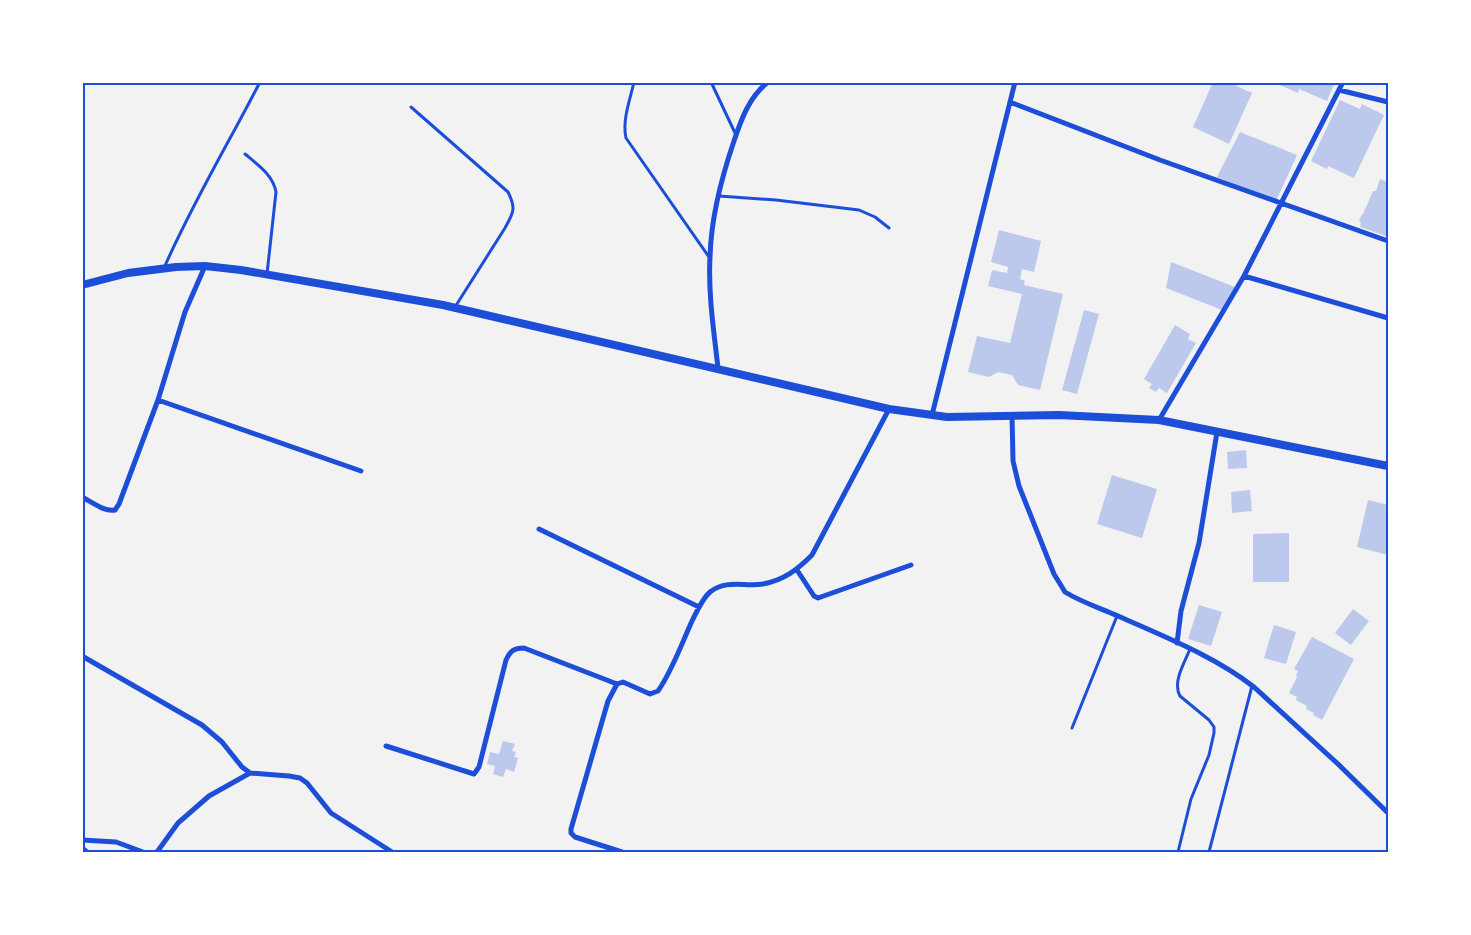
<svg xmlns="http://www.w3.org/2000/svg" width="1471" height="935" font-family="Ubuntu,sans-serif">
<rect width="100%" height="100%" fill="#f2f2f2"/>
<!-- building -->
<path fill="#bdc9ec" d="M 1213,82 L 1228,82 L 1252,93 L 1229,144 L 1193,127 Z
M 1273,82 L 1335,82 L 1327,101 L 1299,89 L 1298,93 Z
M 1340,100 L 1360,109 L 1362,104 L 1384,115 L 1354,178 L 1328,166 L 1327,169 L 1311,161 Z
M 1240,132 L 1297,155 L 1276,201 L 1217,177 Z
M 1380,179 L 1388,182 L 1388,228 L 1386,236 L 1360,227 L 1361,222 L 1359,221 L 1362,214 L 1363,214 L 1373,191 L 1376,191 Z
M 999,230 L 1041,241 L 1034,272 L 1022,269 L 1020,279 L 1025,281 L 1024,285 L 1063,294 L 1040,390 L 1018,385 L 1012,375 L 998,372 L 989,377 L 968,372 L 977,336 L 1010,343 L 1022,294 L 988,286 L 992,270 L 1007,273 L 1008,267 L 991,262 Z
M 1171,262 L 1235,287 L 1222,310 L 1166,288 Z
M 1084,310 L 1099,314 L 1077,394 L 1062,390 Z
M 1175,325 L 1190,334 L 1188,339 L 1196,343 L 1167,393 L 1159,388 L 1156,392 L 1149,388 L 1152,384 L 1144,379 Z
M 1246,450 L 1247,468 L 1228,469 L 1227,452 Z
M 1112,475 L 1157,489 L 1142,538 L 1097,524 Z
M 1250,490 L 1252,511 L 1232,513 L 1231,492 Z
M 1368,500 L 1388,505 L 1388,555 L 1357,547 Z
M 1289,533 L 1289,582 L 1253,582 L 1253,534 Z
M 1199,605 L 1222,612 L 1211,646 L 1188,639 Z
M 1353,609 L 1369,621 L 1351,645 L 1335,633 Z
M 1274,625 L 1296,632 L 1286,664 L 1264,658 Z
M 1312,637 L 1354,659 L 1322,720 L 1313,715 L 1314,713 L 1306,709 L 1307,706 L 1296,700 L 1297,697 L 1289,693 L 1297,677 L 1296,676 L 1298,671 L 1294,669 Z
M 503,741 L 515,744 L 512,751 L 516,752 L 514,757 L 518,758 L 514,772 L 506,769 L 503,777 L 493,774 L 495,766 L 487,764 L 490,752 L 499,754 Z"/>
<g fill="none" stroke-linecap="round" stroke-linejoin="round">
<!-- service -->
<path stroke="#1d4ed8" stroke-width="3" d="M 634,82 C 630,100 622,120 626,138 L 709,257
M 711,82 L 736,135
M 411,107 L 508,192 C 516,208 514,212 505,228 L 455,307
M 245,154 C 258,165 273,175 276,192 L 267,274
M 719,196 L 776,200 L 859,210 L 875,217 L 889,228
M 164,268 C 192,204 228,144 260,82
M 1072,728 L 1117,616
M 1178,852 L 1191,799 L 1209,755 L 1214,733 L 1214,727 L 1209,720 L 1180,696 C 1172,682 1185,662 1190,649
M 1209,852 L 1252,686"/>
<!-- minor -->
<path stroke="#1d4ed8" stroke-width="5" d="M 1339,90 L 1388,102
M 1010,102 L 1160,160 L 1388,241
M 1244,276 L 1388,318
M 718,368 C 714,332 708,294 710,257 C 711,218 721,179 734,141 C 741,120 749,97 768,82
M 158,400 L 361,471
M 932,415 L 1015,82
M 1012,415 L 1013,461 L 1019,486 L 1054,574 L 1065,592 C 1081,602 1100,608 1118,616 C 1165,637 1214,656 1254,687 L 1338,764 L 1388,813
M 1159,420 L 1244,276 L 1343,82
M 82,497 C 92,502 104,512 115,510 L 119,504 L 158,400 L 185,312 L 205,266
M 539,529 L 699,607
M 797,570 L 814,596 L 818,598 L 911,565
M 1177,643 L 1181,611 L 1199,543 L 1217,432
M 82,656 L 202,725 L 222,742 L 242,767 L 250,773 L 289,776 L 300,778 L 307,783 L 331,813 L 392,852
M 386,746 L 474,774 L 479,767 L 506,660 C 510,651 514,648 524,648 L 617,684
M 82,840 L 116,842 L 143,852
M 82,848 L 87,852
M 157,852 L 178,823 L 209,796 L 250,773
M 622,852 L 575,837 L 571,833 L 571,829 L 608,701 L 617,684 L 623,682 L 650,694 L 658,691 C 672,671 682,643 692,621 C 697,611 702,599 710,592 C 726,579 745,587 763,584 C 784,580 797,570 812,555 L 889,409"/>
<!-- tertiary -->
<path stroke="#1d4ed8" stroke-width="8" d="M 82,285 L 128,273 L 176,267 L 205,266 L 241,270 L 443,305 L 889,409 L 947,417 L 1059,415 L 1159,420 L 1388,466"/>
</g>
<!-- border -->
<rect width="1471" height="935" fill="none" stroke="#ffffff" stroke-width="168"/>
<rect x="84" y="84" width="1303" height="767" fill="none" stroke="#1d4ed8" stroke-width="2"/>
</svg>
